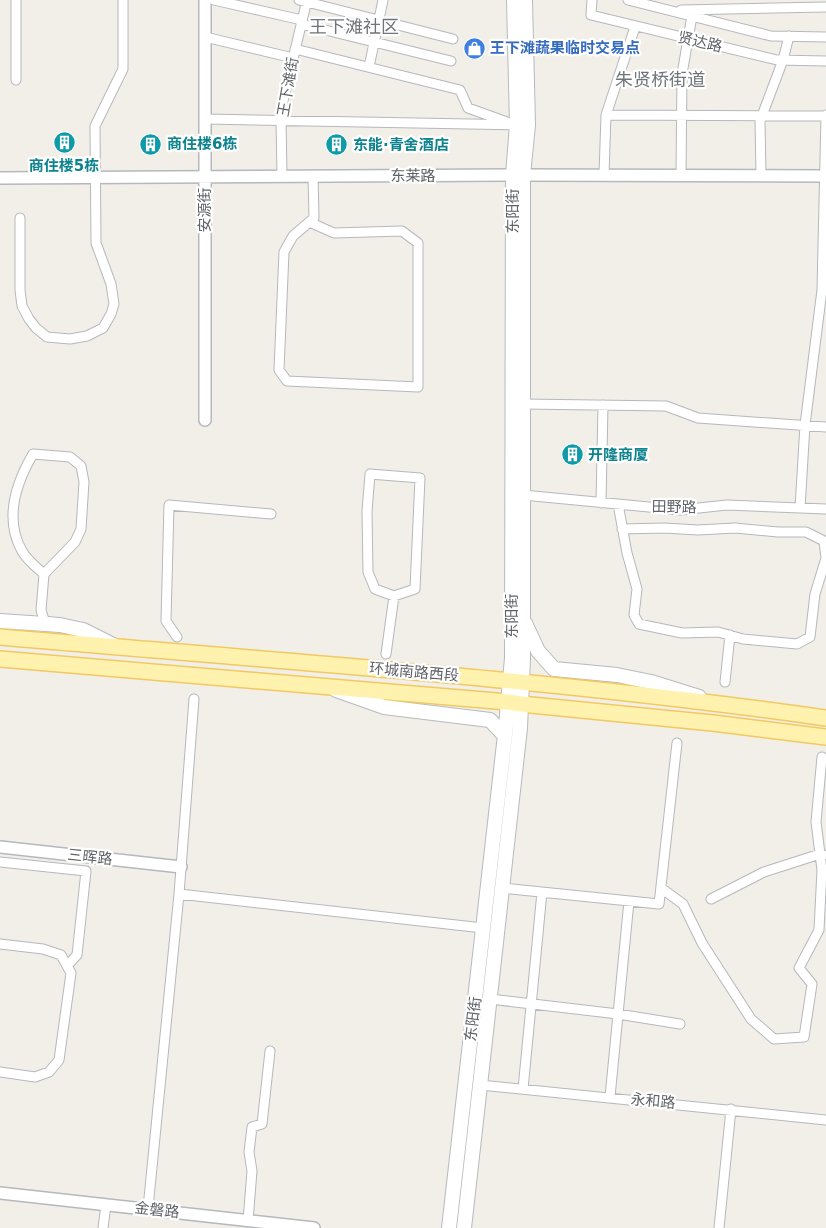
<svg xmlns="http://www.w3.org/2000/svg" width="826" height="1228" font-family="'DejaVu Sans','Noto Sans SC',sans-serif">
<rect width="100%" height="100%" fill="#f1efe8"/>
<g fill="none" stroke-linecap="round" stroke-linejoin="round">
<defs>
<path id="minor" d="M 214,0 L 302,20
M 299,0 L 453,39
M 592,0 L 591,15 L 777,60 L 826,61
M 628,0 L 771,36 L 826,37
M 681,10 L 826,7
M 301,24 L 451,61
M 205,37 L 293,58
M 295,49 L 460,90 L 468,108 L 507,122
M 369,67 L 383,0
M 16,80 L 16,0
M 606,115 L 826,116
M 205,119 L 517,125
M 604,175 L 606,115 L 635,27
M 681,175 L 682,74 L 692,16
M 761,175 L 760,121 L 783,60 L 789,36
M 282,176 L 281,119 L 283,101 L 307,0
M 20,218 L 20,290 L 22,306 L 29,319 L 36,328 L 47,337 L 70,339 L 87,336 L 103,328 L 111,314 L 114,304 L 111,284 L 96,243 L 95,126 L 123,69 L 123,0
M 309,222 L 334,233 L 402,231 L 418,243 L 418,387 L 287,381 L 279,370 L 284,252 L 293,236 L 314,218 L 313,176
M 523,404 L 666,406 L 698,418 L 826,427
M 523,495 L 680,510 L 727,505 L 826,509
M 601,503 L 603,405
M 618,504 L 627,553 L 637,589 L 634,615 L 639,624 L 682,633 L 718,632 L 743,639 L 797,644 L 810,637 L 815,594 L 826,558 L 824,541 L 806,532 L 778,532 L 735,528 L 698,530 L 664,528 L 622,529
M 800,508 L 805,425 L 822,290 L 826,115
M 44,574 C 36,567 27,560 22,551 C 4,519 16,483 33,454 L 70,457 L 81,466 L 84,482 L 81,529 L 75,542 L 44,574 L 41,610 L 44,620 L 50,622
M 177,637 L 166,621 L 169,505 L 271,514
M 386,654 L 394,596 L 415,589 L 420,478 L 370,474 L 367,511 L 368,572 L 375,589 L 394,596
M 725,682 L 730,635
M 0,862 L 86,871 L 77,955 L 67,966
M 502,888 L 659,904 L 677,743
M 661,888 L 683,904 L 702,943 L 751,1019 L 774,1039 L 804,1037 L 812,984 L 799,968 L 819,930 L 822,870 L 816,822 L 822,757
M 179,894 L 483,928
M 711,899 L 764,872 L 820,854 L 824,855
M 0,944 L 43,949 L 61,955 L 71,973 L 59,1060 L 49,1072 L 35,1077 L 0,1072
M 490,999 L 618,1014 L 680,1024
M 480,1085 L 826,1120
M 523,1089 L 542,892
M 610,1097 L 629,901
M 148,1208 L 179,894 L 194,699
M 248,1221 L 252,1171 L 249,1152 L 252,1127 L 262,1124 L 270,1051
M 103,1228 L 106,1205
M 719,1228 L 731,1109"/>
<path id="tertiary" d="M 205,0 L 205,420
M 0,178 L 523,175 L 826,176
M 0,847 L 181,867
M 0,1193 L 314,1228"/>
<path id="secondary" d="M 0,621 L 60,625 L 83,630 L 115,646
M 525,623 L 538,651 L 554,669 L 617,675 L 651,682 L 699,697
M 336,690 L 384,707 L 490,720 L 505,736
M 449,1228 L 506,726 L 512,658 L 513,175 L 517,125 L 514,0
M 464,1228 L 520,728 L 523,659 L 523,175 L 528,125 L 525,0"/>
<path id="primary" d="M 0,637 C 275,661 552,679 826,718
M 0,659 L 508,702 L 521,704 L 713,723 L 826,737"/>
</defs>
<!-- minor casing -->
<use href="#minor" stroke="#b5b8bc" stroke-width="11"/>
<!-- tertiary casing -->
<use href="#tertiary" stroke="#b5b8bc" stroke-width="14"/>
<!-- secondary casing -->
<use href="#secondary" stroke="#b6babf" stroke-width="16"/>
<!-- primary casing -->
<use href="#primary" stroke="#f2c960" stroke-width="18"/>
<!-- minor -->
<use href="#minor" stroke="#fff" stroke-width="9"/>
<!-- tertiary -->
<use href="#tertiary" stroke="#fff" stroke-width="11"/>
<!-- secondary -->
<use href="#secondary" stroke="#fff" stroke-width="14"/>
<!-- primary -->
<use href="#primary" stroke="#fff2af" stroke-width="15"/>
</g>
<!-- icons -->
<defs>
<symbol id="shop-disc" viewBox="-11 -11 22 22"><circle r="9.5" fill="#3f7fe0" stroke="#fff"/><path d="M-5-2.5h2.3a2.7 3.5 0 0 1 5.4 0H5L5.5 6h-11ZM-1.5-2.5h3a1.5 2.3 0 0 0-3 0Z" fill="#fff"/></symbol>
<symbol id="building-disc" viewBox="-11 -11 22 22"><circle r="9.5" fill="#0f9aa8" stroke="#fff"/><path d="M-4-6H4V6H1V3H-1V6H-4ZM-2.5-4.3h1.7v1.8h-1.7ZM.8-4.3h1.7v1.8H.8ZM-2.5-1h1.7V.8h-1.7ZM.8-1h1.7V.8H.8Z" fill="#fff"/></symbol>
</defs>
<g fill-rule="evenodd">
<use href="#shop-disc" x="462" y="36" width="25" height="25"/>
<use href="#building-disc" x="52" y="130" width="25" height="25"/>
<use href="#building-disc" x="138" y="132" width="25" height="25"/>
<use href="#building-disc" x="324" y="132" width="25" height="25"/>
<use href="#building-disc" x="560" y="442" width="25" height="25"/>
</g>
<g text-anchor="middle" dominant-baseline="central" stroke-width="4.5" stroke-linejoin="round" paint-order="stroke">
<!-- street labels -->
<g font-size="15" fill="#5f6368" stroke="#fff">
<text transform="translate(700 42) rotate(13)">贤达路</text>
<text transform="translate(288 87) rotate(-80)">王下滩街</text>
<text x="413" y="176">东莱路</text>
<text transform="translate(205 210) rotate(-90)">安源街</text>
<text transform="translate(513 211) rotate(-90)">东阳街</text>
<text transform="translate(674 507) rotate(1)">田野路</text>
<text transform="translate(512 616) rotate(-90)">东阳街</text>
<text transform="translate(414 672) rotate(5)">环城南路西段</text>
<text transform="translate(90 857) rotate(6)">三晖路</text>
<text transform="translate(473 1019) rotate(-83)">东阳街</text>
<text transform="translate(653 1101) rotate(5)">永和路</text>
<text transform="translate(157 1210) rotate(6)">金磐路</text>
</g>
<!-- shop labels -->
<g font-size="15" font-weight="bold" fill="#366cbe" stroke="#fff" text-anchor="start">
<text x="490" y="48">王下滩蔬果临时交易点</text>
</g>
<!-- culture labels -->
<g font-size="15" font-weight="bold" fill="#0d838f" stroke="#fff" text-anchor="start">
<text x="167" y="144">商住楼6栋</text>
<text x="353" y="145">东能·青舍酒店</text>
<text x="64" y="166" text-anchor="middle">商住楼5栋</text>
<text x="588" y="455">开隆商厦</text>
</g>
<!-- quarter labels -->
<g font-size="18" fill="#70757a" stroke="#fff">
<text x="354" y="26">王下滩社区</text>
<text x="660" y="79">朱贤桥街道</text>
</g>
</g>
</svg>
